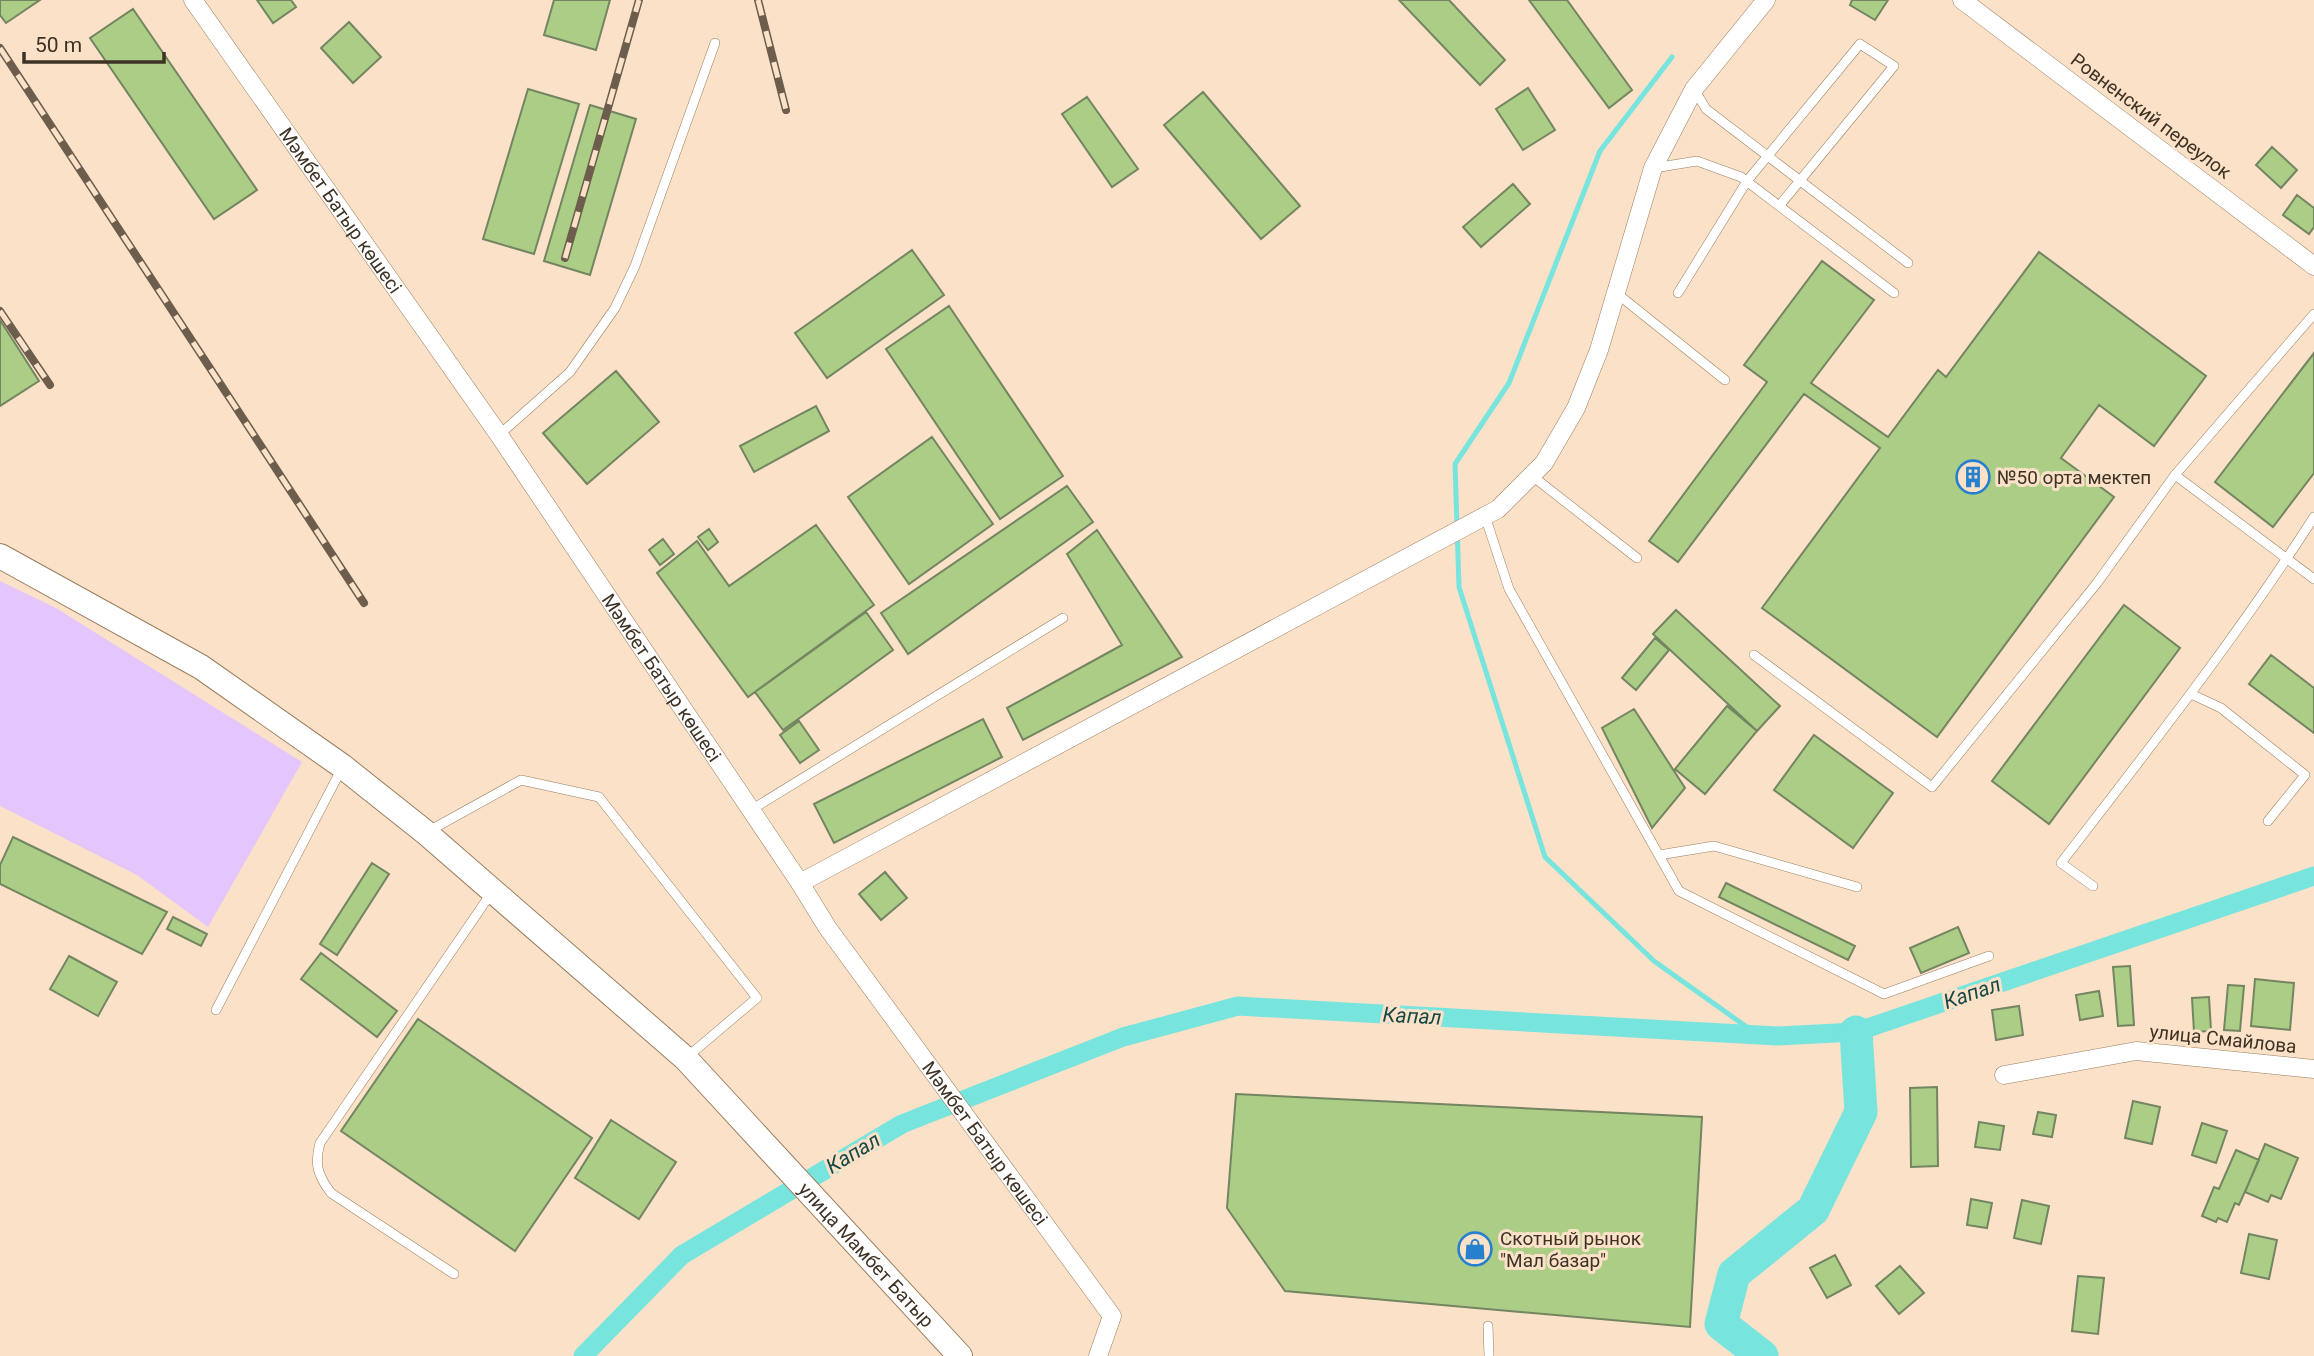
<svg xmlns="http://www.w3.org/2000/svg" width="2314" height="1356" font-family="Roboto,sans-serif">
<rect width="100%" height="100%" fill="#fae1c7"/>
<!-- green -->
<path fill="#e4c6fc" d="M 0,581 L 56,608 L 302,762 L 208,927 L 137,875 L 0,806 Z"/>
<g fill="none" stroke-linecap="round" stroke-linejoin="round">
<!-- stream -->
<path stroke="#77e4dd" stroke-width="5" d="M 1672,57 L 1600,151 L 1509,383 L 1455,464 L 1459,587 L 1545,857 L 1654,961 L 1758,1035"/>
<!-- canal -->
<path stroke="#77e4dd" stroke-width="19" d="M 583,1356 L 682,1255 L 902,1124 L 1123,1037 L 1238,1006 L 1777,1036 L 1856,1032 L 2314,876"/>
<!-- river -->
<path stroke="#77e4dd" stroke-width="33" d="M 1762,1356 L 1721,1324 L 1734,1274 L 1813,1210 L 1861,1112 L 1856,1032"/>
</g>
<!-- building -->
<path fill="#abcd86" stroke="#748562" stroke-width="2" d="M 0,0 L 40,0 L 6,23 L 0,15 Z
M 257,0 L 291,0 L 296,7 L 273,23 Z
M 554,0 L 610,0 L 596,50 L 544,35 Z
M 1399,0 L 1449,0 L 1505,60 L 1480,85 Z
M 1529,0 L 1567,0 L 1632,90 L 1609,108 Z
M 1852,0 L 1888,0 L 1875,20 L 1850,5 Z
M 133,9 L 257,190 L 214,219 L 90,38 Z
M 349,22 L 381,57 L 353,83 L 321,48 Z
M 1528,88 L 1555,130 L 1523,150 L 1496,109 Z
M 528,89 L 579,104 L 534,254 L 483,239 Z
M 1203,92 L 1300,206 L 1261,239 L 1164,125 Z
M 1087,97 L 1138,169 L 1112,187 L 1062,114 Z
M 590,105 L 636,119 L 590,275 L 544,261 Z
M 2272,147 L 2297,170 L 2281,188 L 2256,165 Z
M 1513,184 L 1530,204 L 1481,247 L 1463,227 Z
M 2297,195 L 2314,208 L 2314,227 L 2309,234 L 2283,215 Z
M 912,250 L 944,295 L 827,378 L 795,333 Z
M 2039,252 L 2206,376 L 2154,446 L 2099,405 L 2061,458 L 2114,497 L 1937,737 L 1762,608 L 1880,448 L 1804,394 L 1678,562 L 1649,541 L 1767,382 L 1744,365 L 1822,261 L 1874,300 L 1811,383 L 1888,437 L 1938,370 L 1946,377 Z
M 949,306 L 1063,476 L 1000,519 L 886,349 Z
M 0,320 L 39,381 L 0,406 Z
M 2314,353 L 2314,473 L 2273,527 L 2215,482 Z
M 616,371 L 659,422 L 587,484 L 543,433 Z
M 816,406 L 829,431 L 754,472 L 740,446 Z
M 932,437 L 993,524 L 909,584 L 848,497 Z
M 1067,486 L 1093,522 L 908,654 L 881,613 Z
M 816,525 L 874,605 L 748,697 L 657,573 L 697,541 L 729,586 Z
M 709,529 L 718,542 L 708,550 L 698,537 Z
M 1097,530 L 1182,657 L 1023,740 L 1007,708 L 1122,645 L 1067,554 Z
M 663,539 L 674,554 L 660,565 L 649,550 Z
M 2124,605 L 2180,648 L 2049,824 L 1992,781 Z
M 1676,610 L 1780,706 L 1757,731 L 1653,634 Z
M 866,612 L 893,650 L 783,730 L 755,692 Z
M 1655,638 L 1669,650 L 1636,690 L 1622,678 Z
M 2271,655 L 2314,688 L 2314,733 L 2249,684 Z
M 1727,706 L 1757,731 L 1705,794 L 1675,769 Z
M 1634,709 L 1685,788 L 1652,828 L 1602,728 Z
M 983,719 L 1002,757 L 834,843 L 814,804 Z
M 799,721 L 819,750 L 800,763 L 780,735 Z
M 1814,735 L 1893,793 L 1853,848 L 1774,790 Z
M 13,837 L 167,912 L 142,954 L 0,884 L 0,865 Z
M 372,863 L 389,874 L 337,955 L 320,944 Z
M 885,872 L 907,898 L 881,920 L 859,894 Z
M 1726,883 L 1855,946 L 1848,960 L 1719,897 Z
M 173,917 L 207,934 L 201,946 L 167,929 Z
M 1958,927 L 1969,953 L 1921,973 L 1910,948 Z
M 321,953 L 397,1011 L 377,1037 L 301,979 Z
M 69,956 L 117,982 L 98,1016 L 50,989 Z
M 2130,966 L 2134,1025 L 2118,1026 L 2113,967 Z
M 2255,979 L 2294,983 L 2290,1030 L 2251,1026 Z
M 2228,985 L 2244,986 L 2240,1031 L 2224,1030 Z
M 2099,991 L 2103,1016 L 2080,1020 L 2076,995 Z
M 2209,997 L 2211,1031 L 2194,1032 L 2192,998 Z
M 2019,1006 L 2023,1035 L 1996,1040 L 1992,1010 Z
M 418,1019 L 592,1138 L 515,1251 L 341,1131 Z
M 1937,1087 L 1938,1166 L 1911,1167 L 1910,1088 Z
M 1236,1094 L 1702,1117 L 1690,1327 L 1285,1291 L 1227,1208 Z
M 2133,1101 L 2160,1107 L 2152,1144 L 2125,1138 Z
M 2038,1112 L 2056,1115 L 2052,1137 L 2033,1134 Z
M 611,1120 L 676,1162 L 639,1219 L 575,1178 Z
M 1979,1122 L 2004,1126 L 2000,1150 L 1975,1147 Z
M 2202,1123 L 2227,1131 L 2216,1163 L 2192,1155 Z
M 2265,1144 L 2298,1158 L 2281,1199 L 2271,1195 L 2268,1202 L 2245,1192 Z
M 2236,1150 L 2259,1160 L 2239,1205 L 2235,1203 L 2227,1222 L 2218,1218 L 2216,1222 L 2202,1216 L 2214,1187 L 2219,1189 Z
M 1971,1199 L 1992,1203 L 1987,1228 L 1967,1225 Z
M 2022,1200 L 2049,1206 L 2041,1244 L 2014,1238 Z
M 2249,1234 L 2277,1240 L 2269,1279 L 2241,1273 Z
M 1835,1255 L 1851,1285 L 1827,1298 L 1810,1268 Z
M 1900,1266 L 1924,1293 L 1899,1314 L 1876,1286 Z
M 2078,1276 L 2104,1278 L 2098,1334 L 2072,1331 Z"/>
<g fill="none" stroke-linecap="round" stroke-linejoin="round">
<defs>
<path id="service" d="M 1694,89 L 1706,109 L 1908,263
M 1654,168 L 1697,161 L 1741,177 L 1894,293
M 1615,292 L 1725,380
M 1678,293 L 1747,181 L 1860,44 L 1894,66 L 1780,205
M 499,435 L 570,372 L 615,308 L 635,266 L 715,43
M 1531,475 L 1637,558
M 2175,475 L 2314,314
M 1485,516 L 1509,589 L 1679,891 L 1884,994 L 1989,956
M 1754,655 L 1932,787 L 2097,583 L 2175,475 L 2314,579
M 2191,694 L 2221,708 L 2305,775 L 2268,821
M 751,810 L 1063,618
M 427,832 L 521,780 L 599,797 L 757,998 L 686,1058
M 1659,855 L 1714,846 L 1857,887
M 2093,886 L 2061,863 C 2148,750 2237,637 2314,517
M 216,1010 L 342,768
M 454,1274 L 331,1193 C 318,1176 314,1164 320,1143 L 492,892
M 1488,1326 L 1489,1356"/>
<g id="minor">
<path id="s1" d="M 193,0 L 499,435 L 800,883 L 827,927 L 1112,1316 L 1098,1356"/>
<path d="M 1962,0 L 2314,266"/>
<path d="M 800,883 L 1498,509 L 1544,463 L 1576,408 L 1599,350 L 1653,168 L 1694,89 L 1766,0"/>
<path d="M 2004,1075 L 2136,1051 L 2314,1069"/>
</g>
<g id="secondary">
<path id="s2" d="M 0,556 L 201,667 L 342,766 L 425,832 L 686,1059 L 960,1356"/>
</g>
</defs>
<!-- service casing -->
<use href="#service" stroke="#9a7e5f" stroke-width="10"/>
<!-- minor casing -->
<use href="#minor" stroke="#9a7e5f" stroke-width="19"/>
<!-- secondary casing -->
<use href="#secondary" stroke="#9a7e5f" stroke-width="26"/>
<!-- service -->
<use href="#service" stroke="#fff" stroke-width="9"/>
<!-- minor -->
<use href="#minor" stroke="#fff" stroke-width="18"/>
<!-- secondary -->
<use href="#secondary" stroke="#fff" stroke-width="24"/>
<defs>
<path id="rail" d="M 758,0 L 786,110
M 0,48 L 364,603
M 565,258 L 639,0
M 0,311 L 50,385"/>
</defs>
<!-- rail casing -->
<use href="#rail" stroke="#6c5d4d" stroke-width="8"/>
<!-- rail -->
<use href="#rail" stroke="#fae1c7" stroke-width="5" stroke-dasharray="16" stroke-linecap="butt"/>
</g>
<!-- icons -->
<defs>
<symbol id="building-ring" viewBox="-11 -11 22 22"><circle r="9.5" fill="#fae1c7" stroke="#2680cd" stroke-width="1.5"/><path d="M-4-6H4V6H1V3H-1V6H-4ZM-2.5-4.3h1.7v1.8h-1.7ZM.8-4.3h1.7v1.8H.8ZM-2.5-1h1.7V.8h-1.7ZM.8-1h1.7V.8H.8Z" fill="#2680cd"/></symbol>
<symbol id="shop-ring" viewBox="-11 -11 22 22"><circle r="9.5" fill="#fae1c7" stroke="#2680cd" stroke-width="1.5"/><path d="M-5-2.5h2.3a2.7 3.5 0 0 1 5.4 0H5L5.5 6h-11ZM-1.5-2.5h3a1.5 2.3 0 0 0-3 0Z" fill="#2680cd"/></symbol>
</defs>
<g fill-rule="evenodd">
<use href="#building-ring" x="1954" y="458" width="38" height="38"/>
<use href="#shop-ring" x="1456" y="1230" width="38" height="38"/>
</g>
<g text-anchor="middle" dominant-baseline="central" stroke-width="6" stroke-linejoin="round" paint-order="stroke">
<!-- street labels -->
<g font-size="19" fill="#3e3225" stroke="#fae1c7">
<text transform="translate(2151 116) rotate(37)">Ровненский переулок</text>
<text stroke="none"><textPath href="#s1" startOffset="257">Мәмбет Батыр көшесі</textPath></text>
<text stroke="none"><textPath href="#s1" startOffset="824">Мәмбет Батыр көшесі</textPath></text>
<text transform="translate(2223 1039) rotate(6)">улица Смайлова</text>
<text stroke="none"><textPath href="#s1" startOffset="1391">Мәмбет Батыр көшесі</textPath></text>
<text stroke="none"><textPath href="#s2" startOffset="1120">улица Мамбет Батыр</textPath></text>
</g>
<!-- poi labels -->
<g font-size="19" fill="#3e3225" stroke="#fae1c7" text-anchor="start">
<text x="1997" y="477">№50 орта мектеп</text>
<text x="1500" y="1238">Скотный рынок<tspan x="1500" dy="22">"Мал базар"</tspan></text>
</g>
<!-- water labels -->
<g font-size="21" font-style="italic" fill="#174946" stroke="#fae1c7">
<text transform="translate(1972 993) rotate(-19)">Капал</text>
<text transform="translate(1412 1016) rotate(3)">Капал</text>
<text transform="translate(853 1153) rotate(-31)">Капал</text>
</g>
</g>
<!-- scale -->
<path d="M24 52v10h140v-10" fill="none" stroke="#3e3225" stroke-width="3.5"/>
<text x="35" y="52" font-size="21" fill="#3e3225" stroke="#fae1c7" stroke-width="5" paint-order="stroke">50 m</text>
</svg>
